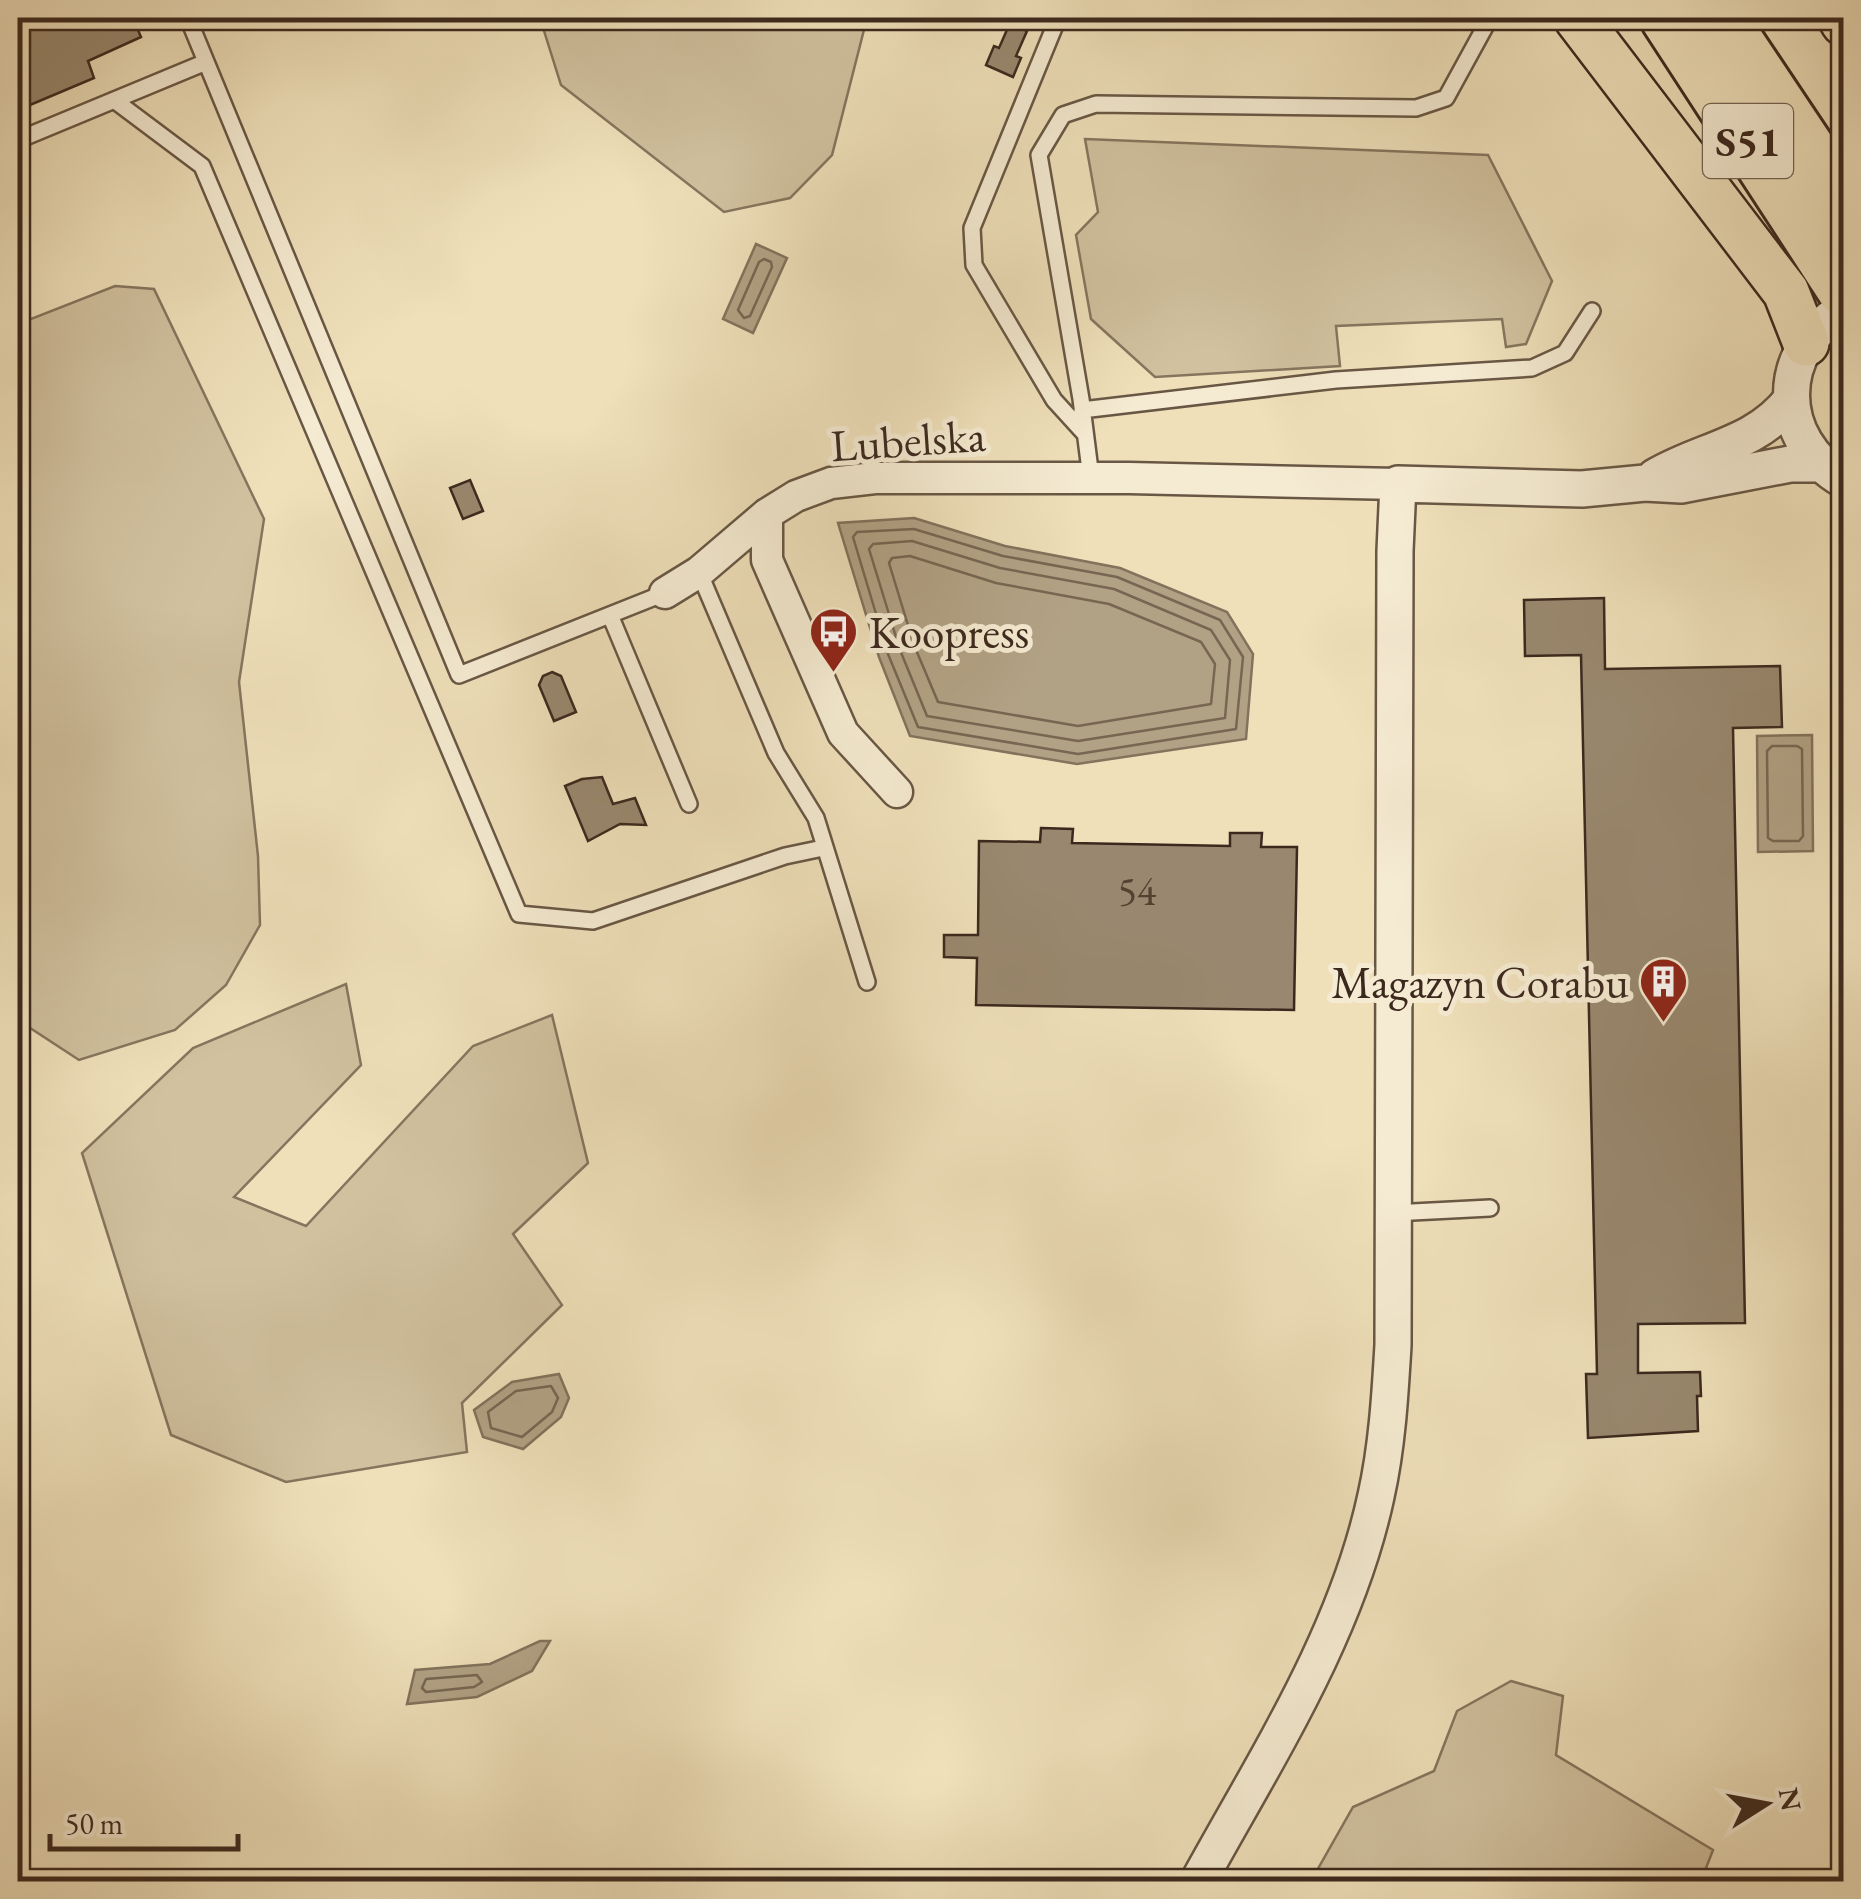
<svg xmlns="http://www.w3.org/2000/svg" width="1861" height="1899" font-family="'EB Garamond',serif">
<rect width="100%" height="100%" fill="#efe0ba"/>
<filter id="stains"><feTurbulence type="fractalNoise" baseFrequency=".002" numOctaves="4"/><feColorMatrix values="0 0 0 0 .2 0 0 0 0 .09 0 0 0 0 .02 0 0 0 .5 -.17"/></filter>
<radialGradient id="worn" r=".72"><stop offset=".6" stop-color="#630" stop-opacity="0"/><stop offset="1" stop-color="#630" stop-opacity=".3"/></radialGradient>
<!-- green -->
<path fill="#d1c19f" stroke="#86755e" stroke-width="2.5" d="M 540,18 L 867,18 L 832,155 L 790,198 L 724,212 L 561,85 Z
M 1085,139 L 1488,155 L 1552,281 L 1526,344 L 1506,347 L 1502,319 L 1336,326 L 1340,366 L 1155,377 L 1091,319 L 1076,235 L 1098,212 Z
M 115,286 L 154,289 L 264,519 L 239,682 L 258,856 L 260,925 L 226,985 L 175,1030 L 79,1060 L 18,1020 L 18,324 Z
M 1843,344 L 1843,430 C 1826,401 1829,374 1843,344 Z
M 346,984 L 361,1065 L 234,1197 L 306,1226 L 473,1046 L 552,1015 L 588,1163 L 513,1234 L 562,1305 L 462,1403 L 467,1452 L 286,1482 L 171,1435 L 82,1153 L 193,1048 Z
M 1511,1681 L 1563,1696 L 1556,1755 L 1713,1850 L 1701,1881 L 1311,1881 L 1353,1807 L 1434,1771 L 1457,1711 Z"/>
<!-- water -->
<path fill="#b2a285" stroke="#83725c" stroke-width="2.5" d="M 756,244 L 787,258 L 753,333 L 723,319 Z
M 914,518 L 1005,546 L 1120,568 L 1227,612 L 1253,654 L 1246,739 L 1077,764 L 910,736 L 879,657 L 838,523 Z
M 1812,735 L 1813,851 L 1758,852 L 1757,736 Z
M 559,1374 L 569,1398 L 561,1417 L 523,1449 L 483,1437 L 474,1410 L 512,1382 Z
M 540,1641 L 550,1641 L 532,1671 L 477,1697 L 407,1704 L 415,1670 L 490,1664 Z"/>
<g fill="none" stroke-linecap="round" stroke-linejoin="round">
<!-- shore -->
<path stroke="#776652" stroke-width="2.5" d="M 764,259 L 771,262 L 772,267 L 750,316 L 744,318 L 738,310 L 759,262 Z
M 914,529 L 1003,556 L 1117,577 L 1220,620 L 1243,657 L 1236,729 L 1078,754 L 918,727 L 888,654 L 853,537 L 857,532 Z
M 912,541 L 1000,568 L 1114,589 L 1211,630 L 1230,660 L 1225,718 L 1078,741 L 927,716 L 900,650 L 869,549 L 873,544 Z
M 910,556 L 996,583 L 1109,604 L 1201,642 L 1215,664 L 1211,704 L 1078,726 L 938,702 L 914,645 L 889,563 L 892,558 Z
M 1772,746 L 1797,746 L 1802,749 L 1803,836 L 1799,841 L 1773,841 L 1768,838 L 1767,751 Z
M 551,1386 L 558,1398 L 552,1412 L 522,1437 L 491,1428 L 488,1412 L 516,1391 Z
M 477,1675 L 482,1682 L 474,1687 L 426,1692 L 422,1688 L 426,1679 Z"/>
</g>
<!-- building -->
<path fill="#99886f" stroke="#3c291e" stroke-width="2.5" d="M 18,18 L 133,18 L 141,37 L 88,61 L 94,78 L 18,110 Z
M 1010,23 L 1027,31 L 1016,56 L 1021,58 L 1013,77 L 986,65 L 994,46 L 999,48 Z
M 470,480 L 483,511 L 463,519 L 450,488 Z
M 1604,598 L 1605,669 L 1780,666 L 1782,727 L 1733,728 L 1745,1323 L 1638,1324 L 1638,1373 L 1700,1372 L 1701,1396 L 1697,1396 L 1698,1431 L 1588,1438 L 1586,1374 L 1597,1374 L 1581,655 L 1525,656 L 1524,600 Z
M 552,672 L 561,676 L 576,712 L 554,721 L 539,685 L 543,676 Z
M 602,777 L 613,804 L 635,798 L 646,825 L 620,824 L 588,841 L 565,786 L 582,779 Z
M 1041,828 L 1073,829 L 1072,843 L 1230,846 L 1230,833 L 1262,833 L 1261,847 L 1297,847 L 1294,1010 L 976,1005 L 977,958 L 944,957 L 944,935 L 978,935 L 979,841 L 1040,842 Z"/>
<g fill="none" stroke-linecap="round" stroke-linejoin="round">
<defs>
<path id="service" d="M 188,18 L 459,675 L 665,593
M 1058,18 L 972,228 L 974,265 L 1054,400 L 1085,434
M 114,100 L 202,166 L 519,914 L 593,921 L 785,856 L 823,848
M 18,140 L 206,62
M 1082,410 L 1336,380 L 1532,368 L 1565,353 L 1592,311
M 1091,478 L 1081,399 L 1039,155 L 1063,115 L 1096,104 L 1416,108 L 1446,98 L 1486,25 L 1485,18
M 699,572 L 776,753 L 816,818 L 867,982
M 610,615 L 689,804
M 1393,1213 L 1490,1208"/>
<path id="minor" d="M 767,514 L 767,560 L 843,733 L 897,792
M 665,593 L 699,572 L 767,514 L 796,496 L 831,483 L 875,478 L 1129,478 L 1398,484"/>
<path id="tertiary" d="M 1844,310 C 1774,349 1774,440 1844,480
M 1655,477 C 1702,449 1755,446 1791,400
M 1198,1882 C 1266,1758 1346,1636 1376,1496 C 1387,1447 1390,1396 1393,1345 L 1395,551 L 1398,484 L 1582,489 L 1645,483 L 1681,485 L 1790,464 L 1820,464"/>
<path id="primary" d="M 1577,18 L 1786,292 L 1806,343
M 1841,18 L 1844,23"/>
<path id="motorway" d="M 1667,18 L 1844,290
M 1721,18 L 1844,202"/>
</defs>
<!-- service casing -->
<use href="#service" stroke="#695745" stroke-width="20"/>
<!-- minor casing -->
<use href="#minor" stroke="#695745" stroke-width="35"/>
<!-- tertiary casing -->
<use href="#tertiary" stroke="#695745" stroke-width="40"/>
<!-- primary casing -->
<use href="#primary" stroke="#3c291e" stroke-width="50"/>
<!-- motorway casing -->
<use href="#motorway" stroke="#3c291e" stroke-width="58"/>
<!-- service -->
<use href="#service" stroke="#f5ebd2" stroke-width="15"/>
<!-- minor -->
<use href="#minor" stroke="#f5ebd2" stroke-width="30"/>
<!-- tertiary -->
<use href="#tertiary" stroke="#f5ebd2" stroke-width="35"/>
<!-- primary -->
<use href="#primary" stroke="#efe0ba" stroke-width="45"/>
<!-- motorway -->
<use href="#motorway" stroke="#efe0ba" stroke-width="52"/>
</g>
<!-- icons -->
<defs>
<symbol id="bus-pin" viewBox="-11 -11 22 30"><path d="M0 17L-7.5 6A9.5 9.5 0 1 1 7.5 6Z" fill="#8f2418" stroke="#f5ebd2"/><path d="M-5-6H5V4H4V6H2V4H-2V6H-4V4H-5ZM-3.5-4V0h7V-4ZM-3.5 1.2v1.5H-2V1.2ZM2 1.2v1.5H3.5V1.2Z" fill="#fff"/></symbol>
<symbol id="building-pin" viewBox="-11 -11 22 30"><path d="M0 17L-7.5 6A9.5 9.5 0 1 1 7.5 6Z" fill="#8f2418" stroke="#f5ebd2"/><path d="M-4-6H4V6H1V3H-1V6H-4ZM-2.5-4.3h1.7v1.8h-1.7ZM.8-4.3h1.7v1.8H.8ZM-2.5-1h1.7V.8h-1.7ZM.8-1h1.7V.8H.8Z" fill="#fff"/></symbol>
</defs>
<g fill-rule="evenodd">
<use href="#bus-pin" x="806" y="604" width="55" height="75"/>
<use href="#building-pin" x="1636" y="954" width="55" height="75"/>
</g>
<g text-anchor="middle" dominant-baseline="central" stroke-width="10" stroke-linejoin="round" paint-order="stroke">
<!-- number labels -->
<g font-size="40" fill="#534132">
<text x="1137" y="891">54</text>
</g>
<!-- shield labels -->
<rect fill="#f5ebd2" stroke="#746354" stroke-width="2.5" x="1703" y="104" width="90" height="74" rx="8"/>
<g font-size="42" font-weight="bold" fill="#3c291e">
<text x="1748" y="141">S51</text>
</g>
<!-- street labels -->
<g font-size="45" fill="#3c291e" stroke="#f5ebd2">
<text transform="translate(908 440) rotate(-4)">Lubelska</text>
</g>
<!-- poi labels -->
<g font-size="45" fill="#3c291e" stroke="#f5ebd2" text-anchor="start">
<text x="869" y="632">Koopress</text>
<text x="1629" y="982" text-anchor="end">Magazyn Corabu</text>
</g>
</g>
<!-- margin -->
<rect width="1861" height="1899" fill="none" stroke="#efe0ba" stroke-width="60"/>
<rect x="20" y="20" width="1821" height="1859" fill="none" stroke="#3c291e" stroke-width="5"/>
<rect x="30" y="30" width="1801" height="1839" fill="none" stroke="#3c291e" stroke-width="2.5"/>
<!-- north arrow -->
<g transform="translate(1766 1804) rotate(79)" stroke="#f5ebd2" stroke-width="8" paint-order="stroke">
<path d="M0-8L18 38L0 25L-18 38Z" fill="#3c291e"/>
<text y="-15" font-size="28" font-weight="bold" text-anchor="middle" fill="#3c291e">N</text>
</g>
<!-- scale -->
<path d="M50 1834v15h188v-15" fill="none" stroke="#3c291e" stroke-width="5"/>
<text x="65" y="1834" font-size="30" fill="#3c291e" stroke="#f5ebd2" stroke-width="8" paint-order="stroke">50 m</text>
<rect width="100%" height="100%" filter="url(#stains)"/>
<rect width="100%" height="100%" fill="url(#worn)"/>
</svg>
